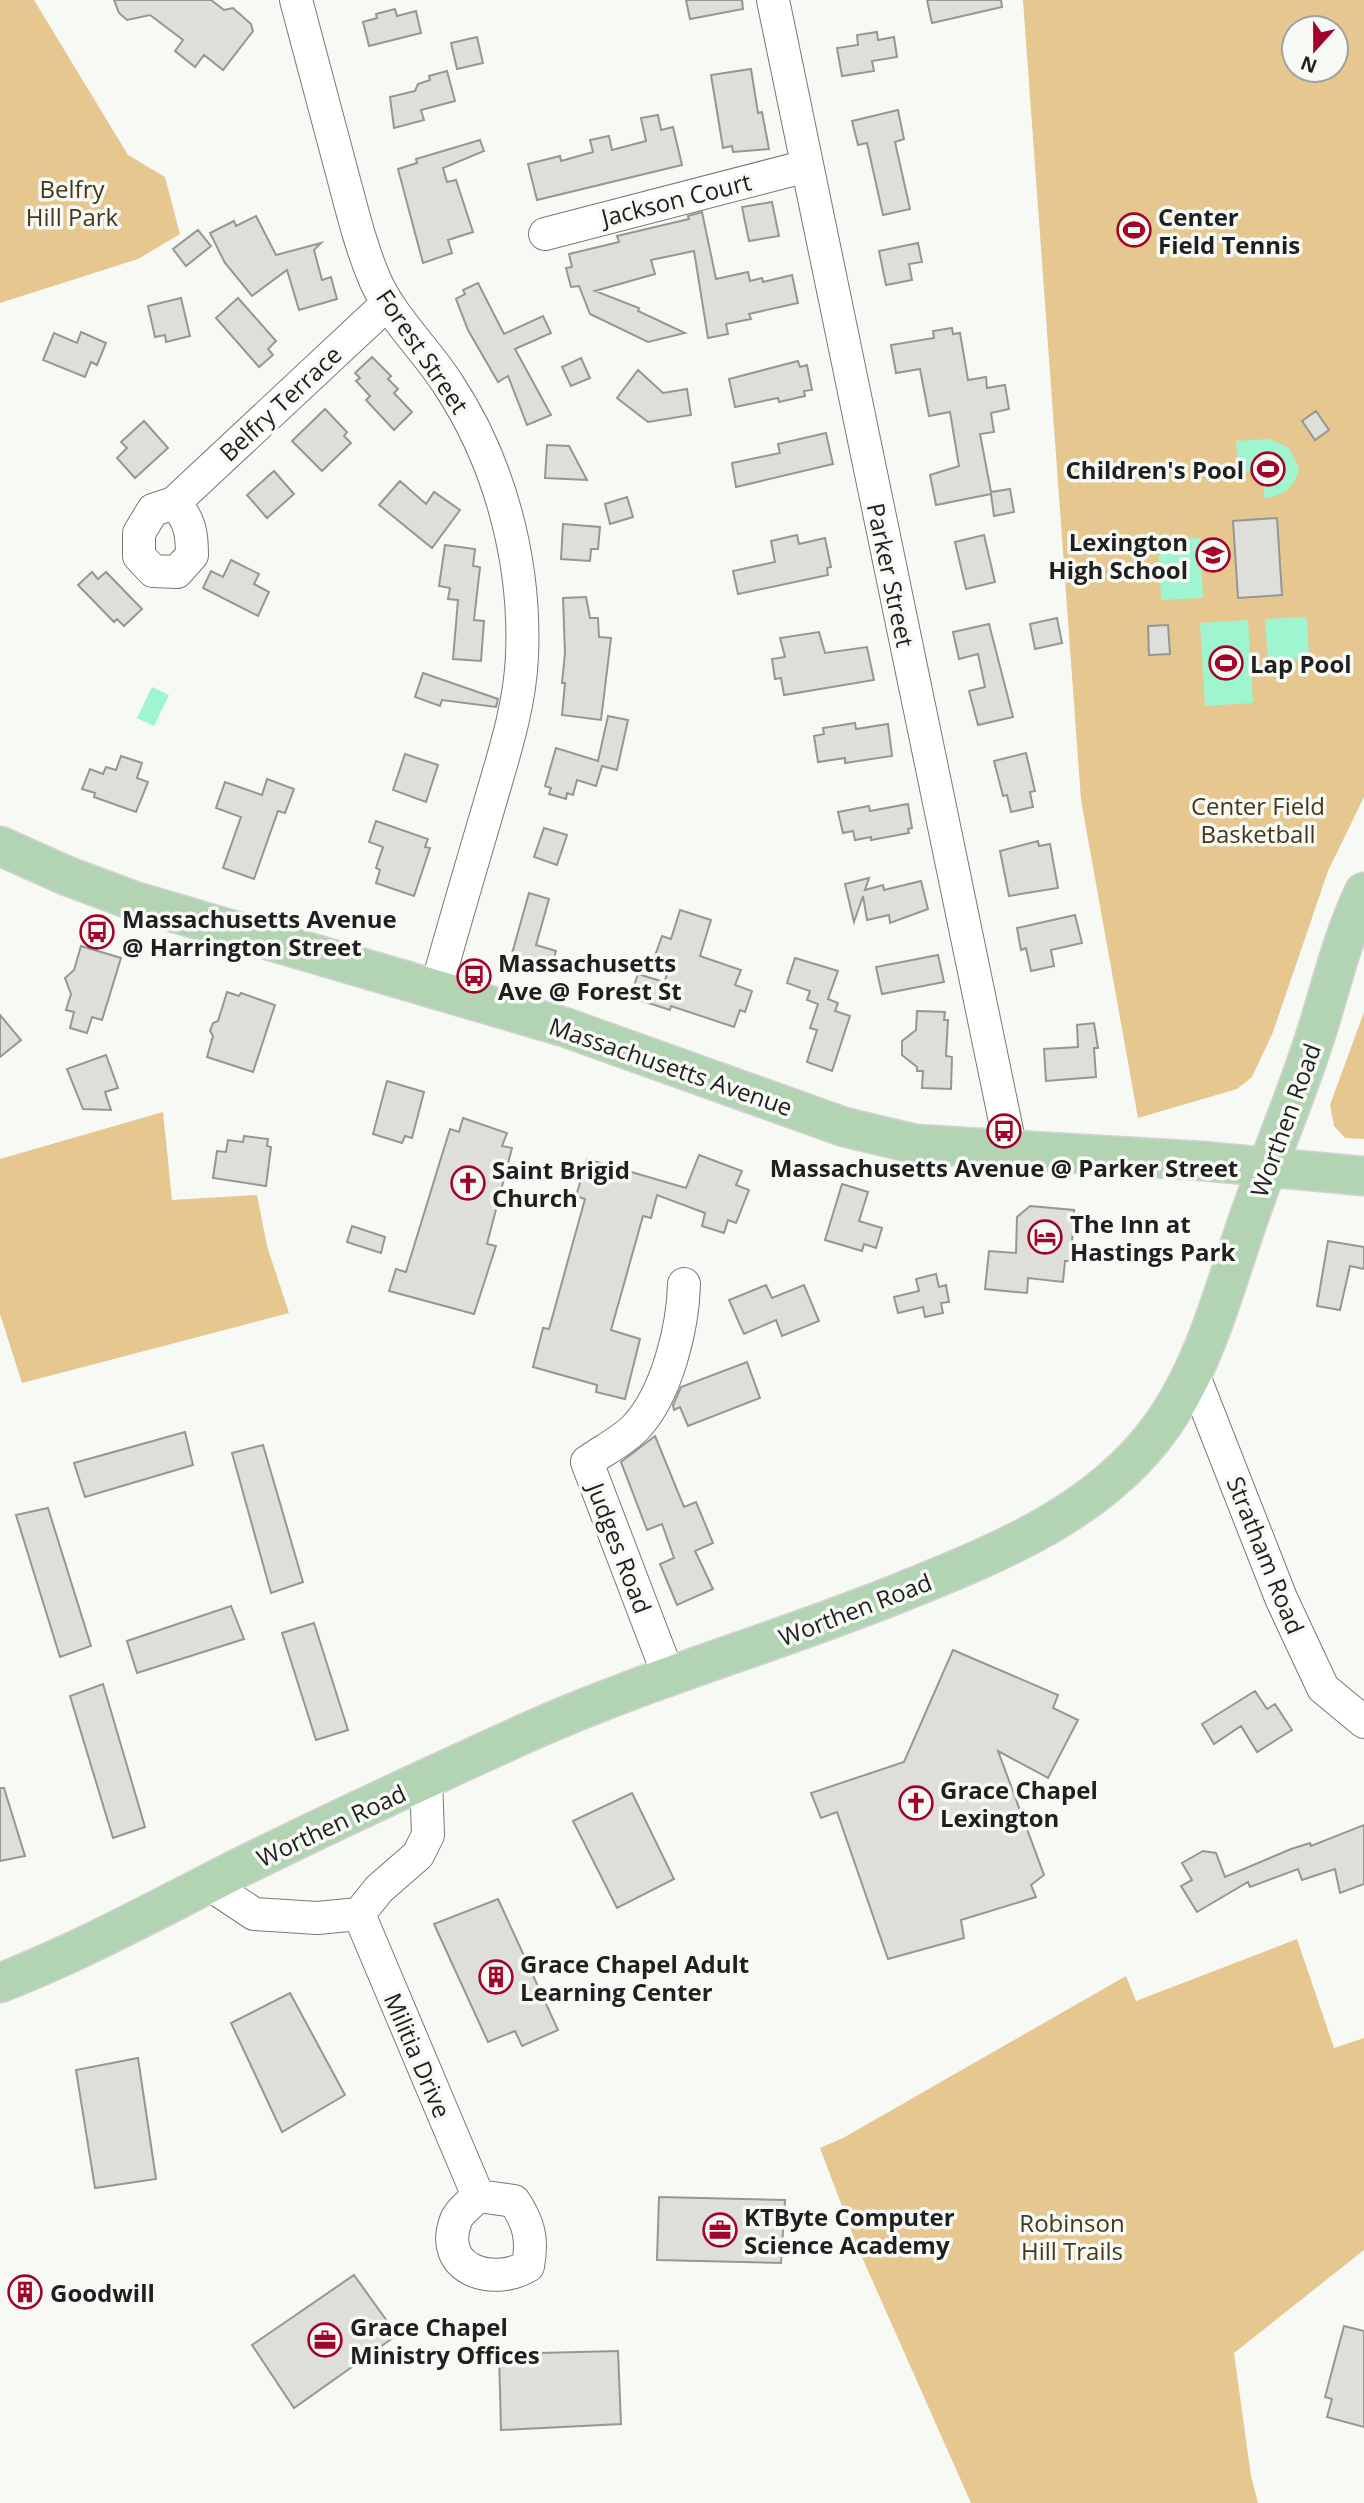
<svg xmlns="http://www.w3.org/2000/svg" width="1364" height="2503" font-family="'Open Sans',sans-serif">
<rect width="100%" height="100%" fill="#f7f9f5"/>
<!-- green -->
<path fill="#e6c78f" fill-rule="evenodd" d="M 0,0 L 34,0 L 128,155 L 165,177 L 180,234 L 138,259 L 0,303 Z
M 1023,0 L 1364,0 L 1364,797 L 1328,871 L 1273,1032 L 1252,1077 L 1237,1089 L 1138,1118 L 1081,800 ZM 1294,28 L 1336,28 L 1336,70 L 1294,70 Z
M 1364,1012 L 1364,1139 L 1345,1138 L 1334,1126 L 1330,1105 Z
M 163,1112 L 172,1200 L 257,1195 L 267,1246 L 289,1313 L 22,1383 L 0,1314 L 0,1159 Z
M 1297,1939 L 1334,2048 L 1364,2038 L 1364,2250 L 1234,2353 L 1251,2476 L 1258,2503 L 971,2503 L 857,2246 L 820,2148 L 843,2138 L 1126,1976 L 1136,2001 Z"/>
<!-- water -->
<path fill="#9ff5d0" d="M 1270,439 L 1289,448 L 1299,468 C 1296,487 1284,496 1264,498 L 1263,471 L 1238,472 L 1236,441 Z
M 1200,538 L 1203,598 L 1161,600 L 1158,540 Z
M 1307,617 L 1309,658 L 1268,660 L 1265,619 Z
M 1248,620 L 1253,703 L 1205,706 L 1200,623 Z
M 152,687 L 169,695 L 154,726 L 137,718 Z"/>
<!-- building -->
<path fill="#dededa" stroke="#969693" stroke-width="2" d="M 114,0 L 211,0 L 224,10 L 233,8 L 251,24 L 253,31 L 223,70 L 204,55 L 195,67 L 175,51 L 183,40 L 150,15 L 127,20 L 119,13 Z
M 686,0 L 742,0 L 743,9 L 690,19 Z
M 927,0 L 1001,0 L 1002,7 L 932,23 Z
M 395,9 L 397,16 L 416,11 L 421,33 L 369,46 L 363,22 L 377,18 L 376,14 Z
M 877,32 L 878,40 L 894,37 L 897,57 L 872,61 L 874,71 L 842,76 L 837,48 L 858,45 L 857,35 Z
M 477,37 L 483,63 L 457,69 L 451,43 Z
M 751,69 L 758,113 L 762,112 L 769,149 L 733,152 L 732,146 L 723,148 L 711,75 Z
M 447,71 L 455,101 L 421,110 L 424,120 L 394,128 L 390,97 L 415,91 L 418,84 L 430,80 L 429,76 Z
M 898,110 L 904,139 L 895,142 L 910,209 L 883,215 L 867,143 L 858,145 L 852,121 Z
M 658,115 L 661,130 L 673,127 L 682,165 L 537,200 L 528,164 L 560,156 L 561,161 L 593,152 L 590,140 L 609,136 L 612,150 L 646,141 L 641,118 Z
M 480,140 L 484,151 L 443,168 L 447,182 L 456,180 L 473,232 L 448,240 L 452,253 L 423,263 L 398,169 L 417,163 L 416,159 Z
M 772,202 L 779,236 L 749,241 L 742,207 Z
M 702,212 L 716,279 L 748,272 L 750,281 L 762,278 L 763,282 L 792,275 L 798,303 L 749,314 L 751,319 L 726,324 L 728,334 L 708,338 L 694,251 L 651,260 L 655,274 L 595,291 L 639,308 L 638,311 L 685,333 L 648,342 L 590,314 L 579,286 L 571,287 L 566,268 L 572,267 L 569,254 L 619,242 L 617,236 L 689,219 L 688,216 Z
M 256,216 L 276,255 L 321,243 L 314,250 L 322,280 L 331,277 L 337,299 L 299,310 L 287,270 L 252,296 L 225,263 L 210,233 L 234,221 L 236,226 Z
M 198,230 L 211,246 L 186,266 L 173,249 Z
M 918,243 L 922,262 L 909,264 L 912,280 L 886,285 L 879,251 Z
M 478,283 L 504,334 L 543,316 L 551,333 L 515,349 L 551,415 L 527,425 L 508,376 L 498,382 L 468,330 L 456,299 L 465,294 L 463,290 Z
M 181,298 L 190,336 L 166,342 L 165,335 L 155,337 L 148,306 Z
M 238,298 L 276,341 L 268,349 L 273,355 L 259,367 L 216,318 Z
M 952,328 L 953,334 L 960,333 L 968,380 L 986,377 L 987,388 L 1005,385 L 1009,409 L 991,413 L 994,432 L 980,434 L 991,492 L 1010,489 L 1014,512 L 994,516 L 991,494 L 936,505 L 930,475 L 959,466 L 950,412 L 929,416 L 920,369 L 896,373 L 891,345 L 934,338 L 933,331 Z
M 81,332 L 106,343 L 97,365 L 91,362 L 85,377 L 43,360 L 54,333 L 77,343 Z
M 372,357 L 391,376 L 388,379 L 398,389 L 394,393 L 412,412 L 394,430 L 366,400 L 370,396 L 356,381 L 360,378 L 355,373 Z
M 581,358 L 590,378 L 571,386 L 562,367 Z
M 798,361 L 800,367 L 807,365 L 812,390 L 804,391 L 805,396 L 779,402 L 778,398 L 735,407 L 729,379 Z
M 638,370 L 663,393 L 687,389 L 691,415 L 648,422 L 617,398 Z
M 325,409 L 347,432 L 344,436 L 351,443 L 322,471 L 292,441 Z
M 1316,411 L 1329,430 L 1315,440 L 1302,421 Z
M 144,421 L 168,448 L 135,478 L 117,458 L 127,448 L 121,442 Z
M 826,433 L 833,464 L 736,487 L 732,463 L 780,453 L 778,444 Z
M 547,445 L 569,446 L 587,480 L 545,478 Z
M 274,471 L 294,494 L 267,518 L 247,495 Z
M 400,481 L 426,504 L 434,492 L 460,510 L 432,548 L 379,505 Z
M 627,497 L 633,517 L 610,524 L 605,504 Z
M 1277,518 L 1282,595 L 1238,598 L 1233,521 Z
M 563,524 L 600,527 L 598,549 L 591,549 L 590,561 L 561,559 Z
M 797,535 L 799,544 L 825,538 L 831,567 L 827,568 L 828,575 L 738,594 L 733,571 L 775,562 L 771,541 Z
M 984,535 L 995,582 L 966,589 L 955,542 Z
M 445,545 L 475,549 L 473,566 L 480,567 L 474,620 L 484,621 L 481,661 L 453,659 L 458,600 L 448,599 L 450,588 L 439,586 Z
M 231,560 L 259,574 L 254,584 L 269,592 L 258,616 L 203,588 L 211,571 L 223,577 Z
M 92,572 L 98,579 L 106,572 L 142,609 L 124,626 L 117,619 L 114,622 L 78,585 Z
M 586,597 L 590,618 L 598,618 L 599,637 L 611,638 L 601,720 L 562,715 L 565,683 L 562,683 L 565,653 L 563,598 Z
M 1057,618 L 1062,643 L 1035,649 L 1030,624 Z
M 989,624 L 1013,717 L 978,725 L 969,691 L 985,687 L 978,654 L 959,659 L 953,632 Z
M 1168,625 L 1170,654 L 1149,655 L 1148,626 Z
M 819,632 L 825,653 L 867,647 L 874,680 L 784,695 L 781,678 L 775,679 L 772,659 L 785,657 L 780,638 Z
M 423,673 L 498,699 L 496,707 L 442,700 L 440,706 L 415,697 Z
M 608,716 L 628,720 L 617,770 L 602,766 L 596,786 L 577,780 L 573,795 L 567,793 L 566,799 L 549,794 L 551,788 L 545,786 L 556,748 L 598,761 Z
M 855,723 L 856,729 L 888,724 L 892,756 L 845,763 L 845,758 L 818,762 L 814,736 L 824,734 L 823,728 Z
M 1026,753 L 1035,791 L 1030,792 L 1033,807 L 1011,812 L 1007,795 L 1003,796 L 994,761 Z
M 405,754 L 438,765 L 426,802 L 393,790 Z
M 121,756 L 142,763 L 137,778 L 148,782 L 136,812 L 94,797 L 95,793 L 82,789 L 90,769 L 103,774 L 106,767 L 116,770 Z
M 267,779 L 294,789 L 285,813 L 278,811 L 254,879 L 223,868 L 241,817 L 216,808 L 225,782 L 262,795 Z
M 908,804 L 912,828 L 908,829 L 909,833 L 871,840 L 871,837 L 855,840 L 853,831 L 843,833 L 838,812 L 869,806 L 870,811 Z
M 376,821 L 428,839 L 425,847 L 430,848 L 414,896 L 376,883 L 380,870 L 376,868 L 383,847 L 369,842 Z
M 544,828 L 567,835 L 557,865 L 534,857 Z
M 1038,841 L 1039,846 L 1050,844 L 1058,888 L 1009,896 L 1000,851 Z
M 869,878 L 865,890 L 883,885 L 884,890 L 921,881 L 928,909 L 890,923 L 889,915 L 867,920 L 863,896 L 854,922 L 845,884 Z
M 529,893 L 549,899 L 536,945 L 556,951 L 551,968 L 511,957 Z
M 680,910 L 711,920 L 700,956 L 741,970 L 735,985 L 752,991 L 745,1012 L 740,1010 L 734,1027 L 671,1006 L 670,1010 L 630,997 L 638,974 L 664,982 L 667,975 L 651,967 L 662,936 L 671,939 Z
M 1075,915 L 1082,943 L 1051,950 L 1054,966 L 1031,971 L 1026,948 L 1021,950 L 1017,928 Z
M 81,946 L 121,958 L 102,1020 L 92,1017 L 87,1033 L 70,1028 L 74,1012 L 66,1010 L 71,994 L 65,978 L 74,970 Z
M 938,955 L 944,982 L 882,994 L 876,967 Z
M 795,958 L 838,971 L 828,999 L 838,1003 L 835,1011 L 850,1016 L 832,1071 L 807,1062 L 817,1030 L 810,1028 L 818,1004 L 807,1000 L 810,991 L 787,983 Z
M 227,992 L 239,996 L 241,993 L 275,1005 L 253,1072 L 207,1057 L 213,1036 L 210,1031 L 213,1023 L 218,1021 Z
M 917,1011 L 945,1012 L 944,1020 L 948,1020 L 946,1056 L 952,1057 L 951,1089 L 922,1088 L 923,1071 L 917,1071 L 917,1067 L 902,1055 L 902,1041 L 916,1030 Z
M 0,1015 L 21,1040 L 0,1057 Z
M 1094,1023 L 1098,1048 L 1094,1048 L 1096,1077 L 1046,1081 L 1044,1049 L 1078,1047 L 1077,1025 Z
M 106,1055 L 118,1088 L 105,1092 L 111,1110 L 83,1109 L 67,1069 Z
M 387,1081 L 424,1092 L 412,1138 L 405,1136 L 402,1143 L 373,1134 Z
M 463,1118 L 507,1133 L 502,1146 L 512,1148 L 487,1244 L 496,1246 L 474,1314 L 389,1291 L 396,1269 L 406,1272 L 450,1129 L 459,1132 Z
M 244,1136 L 268,1139 L 267,1146 L 271,1147 L 266,1186 L 213,1178 L 217,1151 L 226,1152 L 228,1140 L 243,1142 Z
M 699,1155 L 742,1171 L 736,1185 L 749,1190 L 736,1223 L 728,1220 L 724,1233 L 702,1226 L 705,1213 L 657,1195 L 651,1218 L 643,1216 L 611,1330 L 640,1339 L 625,1399 L 596,1392 L 597,1385 L 533,1367 L 543,1328 L 549,1329 L 585,1199 L 576,1196 L 587,1159 L 686,1188 Z
M 842,1184 L 868,1192 L 859,1221 L 882,1228 L 876,1248 L 864,1244 L 862,1251 L 825,1240 Z
M 1030,1206 L 1074,1210 L 1071,1261 L 1065,1261 L 1063,1282 L 1028,1278 L 1027,1293 L 985,1289 L 989,1251 L 1016,1253 L 1017,1217 Z
M 352,1226 L 385,1237 L 381,1253 L 347,1242 Z
M 1328,1241 L 1364,1247 L 1364,1269 L 1350,1266 L 1340,1310 L 1317,1306 Z
M 936,1274 L 939,1287 L 946,1285 L 949,1302 L 941,1303 L 943,1313 L 925,1317 L 923,1307 L 898,1313 L 894,1297 L 919,1291 L 916,1279 Z
M 766,1285 L 772,1298 L 804,1285 L 819,1321 L 782,1336 L 776,1320 L 744,1334 L 729,1300 Z
M 747,1362 L 760,1398 L 688,1426 L 680,1407 L 674,1410 L 673,1405 L 681,1387 Z
M 185,1432 L 193,1465 L 85,1497 L 74,1463 Z
M 655,1436 L 684,1507 L 696,1502 L 713,1543 L 695,1551 L 713,1589 L 677,1605 L 660,1564 L 674,1558 L 662,1524 L 647,1530 L 621,1462 Z
M 263,1445 L 303,1582 L 271,1593 L 232,1453 Z
M 48,1508 L 91,1646 L 60,1657 L 16,1515 Z
M 231,1606 L 244,1639 L 137,1673 L 127,1641 Z
M 314,1623 L 348,1730 L 316,1740 L 282,1633 Z
M 953,1650 L 1058,1695 L 1053,1708 L 1078,1720 L 1048,1778 L 998,1751 L 1044,1875 L 1031,1885 L 1036,1897 L 961,1920 L 964,1938 L 888,1959 L 837,1812 L 821,1818 L 811,1793 L 904,1762 Z
M 103,1684 L 145,1827 L 113,1838 L 70,1696 Z
M 1255,1691 L 1267,1709 L 1275,1704 L 1292,1730 L 1257,1752 L 1241,1726 L 1214,1744 L 1202,1724 Z
M 0,1788 L 4,1788 L 25,1856 L 0,1861 Z
M 632,1793 L 674,1879 L 617,1908 L 573,1821 Z
M 1364,1825 L 1364,1884 L 1340,1893 L 1335,1869 L 1302,1880 L 1298,1869 L 1250,1887 L 1248,1882 L 1197,1912 L 1181,1886 L 1192,1880 L 1182,1863 L 1203,1851 L 1216,1853 L 1225,1877 L 1291,1849 L 1310,1843 L 1311,1846 Z
M 498,1899 L 558,2030 L 522,2046 L 515,2031 L 488,2042 L 434,1924 Z
M 290,1993 L 345,2095 L 282,2132 L 231,2023 Z
M 138,2058 L 156,2179 L 95,2188 L 76,2070 Z
M 659,2197 L 785,2200 L 781,2263 L 657,2260 Z
M 354,2275 L 397,2335 L 294,2408 L 252,2345 Z
M 1344,2326 L 1364,2331 L 1364,2427 L 1327,2417 L 1332,2399 L 1325,2397 Z
M 618,2351 L 621,2424 L 501,2430 L 499,2354 Z"/>
<g fill="none" stroke-linecap="round" stroke-linejoin="round">
<defs>
<path id="minor" d="M 296,0 C 311,56 326,113 341,169 C 351,206 360,245 375,280 C 393,320 425,348 448,384 C 500,462 526,562 522,656 C 520,707 503,757 489,806 C 471,867 453,928 436,989
M 773,0 L 1011,1150
M 545,234 L 807,166
M 174,503 L 153,510 L 139,533 L 139,556 L 153,571 L 177,572 L 192,555 C 192,534 190,519 174,503 L 387,304
M 1192,1371 L 1281,1598 L 1323,1688 L 1364,1722
M 669,1677 L 587,1462 C 602,1451 623,1441 636,1427 C 667,1394 683,1327 684,1284
M 426,1780 L 428,1835 L 418,1855 L 379,1889 L 359,1914 L 478,2196 C 471,2203 459,2212 456,2220 C 437,2270 493,2287 528,2266 C 533,2239 529,2223 514,2201 L 478,2196
M 209,1884 L 254,1914 L 317,1918 L 359,1914"/>
<path id="major" d="M 0,846 L 67,876 L 134,901 L 564,1027 L 844,1127 L 915,1144 L 1202,1161 L 1364,1176
M 0,1983 C 82,1951 158,1909 237,1869 C 332,1822 429,1777 526,1733 C 648,1678 779,1642 904,1591 C 998,1553 1099,1513 1161,1427 C 1205,1366 1224,1289 1248,1220 C 1270,1157 1296,1097 1316,1034 C 1331,987 1342,938 1364,892"/>
</defs>
<!-- minor casing -->
<use href="#minor" stroke="#787976" stroke-width="34"/>
<!-- major casing -->
<use href="#major" stroke="#d2d2d2" stroke-width="41"/>
<!-- minor -->
<use href="#minor" stroke="#fff" stroke-width="32"/>
<!-- major -->
<use href="#major" stroke="#b3d4b3" stroke-width="38"/>
</g>
<!-- icons -->
<defs>
<symbol id="stadium-ring" viewBox="-11 -11 22 22"><circle r="9.5" fill="#f7f9f5" stroke="#a2032b" stroke-width="1.5"/><path d="M0-5a6.5 5 0 1 0 0 10a6.5 5 0 1 0 0-10ZM-3.5-1.8h7v3.6h-7Z" fill="#a2032b"/></symbol>
<symbol id="school-ring" viewBox="-11 -11 22 22"><circle r="9.5" fill="#f7f9f5" stroke="#a2032b" stroke-width="1.5"/><path d="M0-5L7-2L0 1L-7-2ZM-4 1L0 2.5L4 1V4Q0 6-4 4Z" fill="#a2032b"/></symbol>
<symbol id="bus-ring" viewBox="-11 -11 22 22"><circle r="9.5" fill="#f7f9f5" stroke="#a2032b" stroke-width="1.5"/><path d="M-5-6H5V4H4V6H2V4H-2V6H-4V4H-5ZM-3.5-4V0h7V-4ZM-3.5 1.2v1.5H-2V1.2ZM2 1.2v1.5H3.5V1.2Z" fill="#a2032b"/></symbol>
<symbol id="church-ring" viewBox="-11 -11 22 22"><circle r="9.5" fill="#f7f9f5" stroke="#a2032b" stroke-width="1.5"/><path d="M-1.2-6h2.4v3.5h3.3v2.4h-3.3V6h-2.4V-.1h-3.3v-2.4h3.3Z" fill="#a2032b"/></symbol>
<symbol id="hotel-ring" viewBox="-11 -11 22 22"><circle r="9.5" fill="#f7f9f5" stroke="#a2032b" stroke-width="1.5"/><path d="M-6-4.5h1.5V1H6V5H4.5V3h-9V5H-6ZM-4 0a1.8 1.8 0 1 1 3.6 0ZM.5 0V-2.5h3Q6-2.5 6 0Z" fill="#a2032b"/></symbol>
<symbol id="building-ring" viewBox="-11 -11 22 22"><circle r="9.5" fill="#f7f9f5" stroke="#a2032b" stroke-width="1.5"/><path d="M-4-6H4V6H1V3H-1V6H-4ZM-2.5-4.3h1.7v1.8h-1.7ZM.8-4.3h1.7v1.8H.8ZM-2.5-1h1.7V.8h-1.7ZM.8-1h1.7V.8H.8Z" fill="#a2032b"/></symbol>
<symbol id="office-ring" viewBox="-11 -11 22 22"><circle r="9.5" fill="#f7f9f5" stroke="#a2032b" stroke-width="1.5"/><path d="M-6-3h4V-5.5h4V-3h4V5H-6ZM-1-4.5V-3h2v-1.5ZM-6 0V1H6V0Z" fill="#a2032b"/></symbol>
</defs>
<g fill-rule="evenodd">
<use href="#stadium-ring" x="1115" y="211" width="38" height="38"/>
<use href="#stadium-ring" x="1249" y="450" width="38" height="38"/>
<use href="#school-ring" x="1194" y="536" width="38" height="38"/>
<use href="#stadium-ring" x="1207" y="644" width="38" height="38"/>
<use href="#bus-ring" x="78" y="913" width="38" height="38"/>
<use href="#bus-ring" x="455" y="957" width="38" height="38"/>
<use href="#bus-ring" x="985" y="1112" width="38" height="38"/>
<use href="#church-ring" x="449" y="1164" width="38" height="38"/>
<use href="#hotel-ring" x="1026" y="1218" width="38" height="38"/>
<use href="#church-ring" x="897" y="1784" width="38" height="38"/>
<use href="#building-ring" x="477" y="1958" width="38" height="38"/>
<use href="#office-ring" x="701" y="2211" width="38" height="38"/>
<use href="#building-ring" x="6" y="2273" width="38" height="38"/>
<use href="#office-ring" x="306" y="2321" width="38" height="38"/>
</g>
<g text-anchor="middle" dominant-baseline="central" stroke-width="7" stroke-linejoin="round" paint-order="stroke">
<!-- park labels -->
<g font-size="24" fill="#463617" stroke="#f7f9f5">
<text x="72" y="188">Belfry<tspan x="72" dy="28">Hill Park</tspan></text>
<text x="1258" y="805">Center Field<tspan x="1258" dy="28">Basketball</tspan></text>
<text x="1072" y="2222">Robinson<tspan x="1072" dy="28">Hill Trails</tspan></text>
</g>
<!-- street labels -->
<g font-size="24" fill="#1e1f1e" stroke="#f7f9f5">
<text transform="translate(676 199) rotate(-14)">Jackson Court</text>
<text transform="translate(423 351) rotate(56)">Forest Street</text>
<text transform="translate(280 403) rotate(-43)">Belfry Terrace</text>
<text transform="translate(891 575) rotate(78)">Parker Street</text>
<text transform="translate(671 1066) rotate(19)">Massachusetts Avenue</text>
<text transform="translate(1285 1120) rotate(-70)">Worthen Road</text>
<text transform="translate(620 1548) rotate(69)">Judges Road</text>
<text transform="translate(1266 1555) rotate(68)">Stratham Road</text>
<text transform="translate(855 1609) rotate(-21)">Worthen Road</text>
<text transform="translate(331 1825) rotate(-25)">Worthen Road</text>
<text transform="translate(418 2055) rotate(67)">Militia Drive</text>
</g>
<!-- poi labels -->
<g font-size="24" font-weight="bold" fill="#1e1f1e" stroke="#f7f9f5" text-anchor="start">
<text x="1158" y="216">Center<tspan x="1158" dy="28">Field Tennis</tspan></text>
<text x="1244" y="469" text-anchor="end">Children's Pool</text>
<text x="1188" y="541" text-anchor="end">Lexington<tspan x="1188" dy="28">High School</tspan></text>
<text x="1250" y="663">Lap Pool</text>
<text x="122" y="918">Massachusetts Avenue<tspan x="122" dy="28">@ Harrington Street</tspan></text>
<text x="498" y="962">Massachusetts<tspan x="498" dy="28">Ave @ Forest St</tspan></text>
<text x="1004" y="1167" text-anchor="middle">Massachusetts Avenue @ Parker Street</text>
<text x="492" y="1169">Saint Brigid<tspan x="492" dy="28">Church</tspan></text>
<text x="1070" y="1223">The Inn at<tspan x="1070" dy="28">Hastings Park</tspan></text>
<text x="940" y="1789">Grace Chapel<tspan x="940" dy="28">Lexington</tspan></text>
<text x="520" y="1963">Grace Chapel Adult<tspan x="520" dy="28">Learning Center</tspan></text>
<text x="744" y="2216">KTByte Computer<tspan x="744" dy="28">Science Academy</tspan></text>
<text x="50" y="2292">Goodwill</text>
<text x="350" y="2326">Grace Chapel<tspan x="350" dy="28">Ministry Offices</tspan></text>
</g>
</g>
<!-- north arrow -->
<g transform="translate(1315 49) rotate(201)"><circle r="33" fill="#f7f9f5" stroke="#a0a29f" stroke-width="2"/>
<path d="M0-5L12 26L0 18L-12 26Z" fill="#a2032b"/>
<text y="-10" font-size="19" font-weight="bold" text-anchor="middle" fill="#1e1f1e">N</text>
</g>
</svg>
